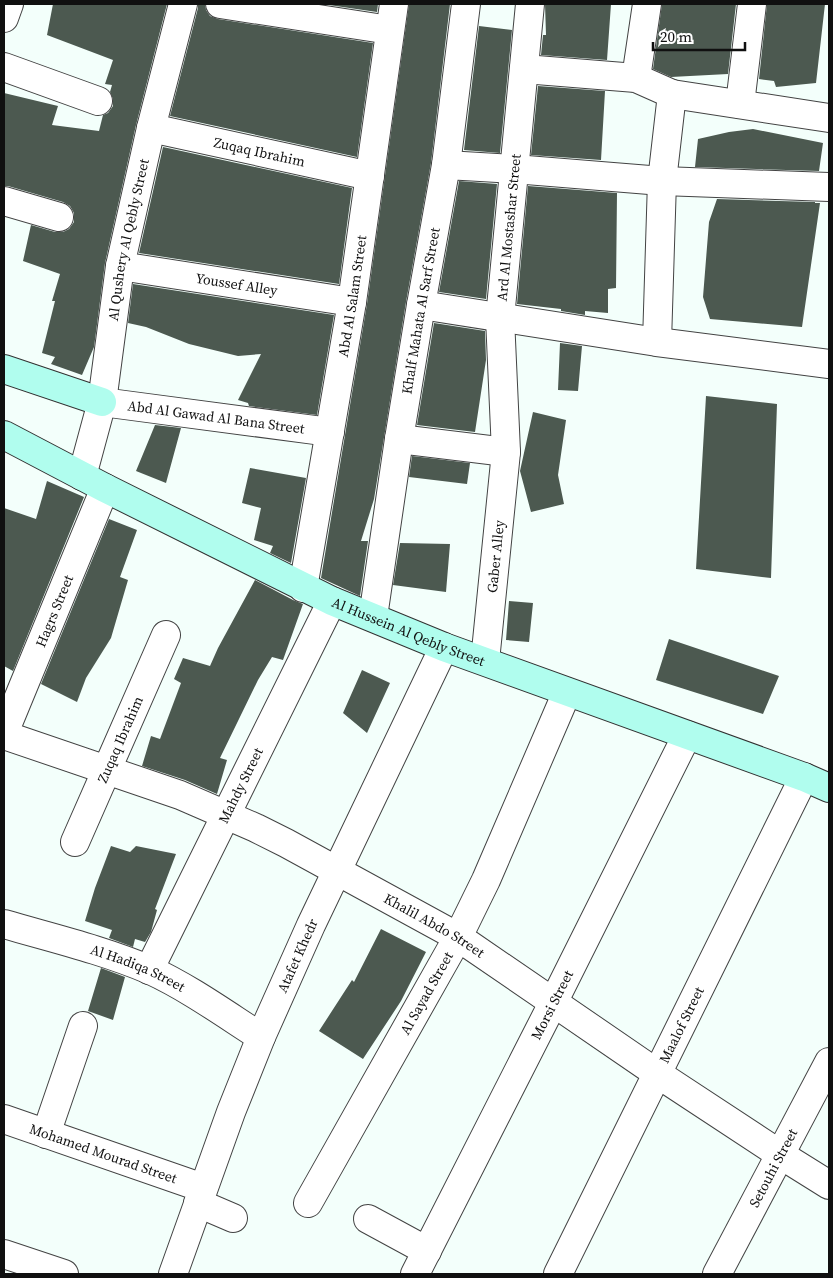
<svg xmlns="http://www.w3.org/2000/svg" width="833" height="1278" font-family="'Source Serif 4',serif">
<rect width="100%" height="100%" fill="#f3fffb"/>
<!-- building -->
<path fill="#4c5950" d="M 53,4 L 167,4 L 136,125 L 105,263 L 94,347 L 82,375 L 51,364 L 55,357 L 42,353 L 55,301 L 52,301 L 60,274 L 23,261 L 31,225 L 55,232 L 63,232 L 69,229 L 74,222 L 74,213 L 70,206 L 63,202 L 8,186 L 4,186 L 4,93 L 58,106 L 52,125 L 99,131 L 103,115 L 108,113 L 113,106 L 113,99 L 110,92 L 112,85 L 105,84 L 113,60 L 47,35 Z
M 198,4 L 205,4 L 206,10 L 210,16 L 218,19 L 373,43 L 357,157 L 170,116 L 198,8 Z
M 322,4 L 378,4 L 377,12 Z
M 409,4 L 450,4 L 431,163 L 406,302 L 374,499 L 361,541 L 368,541 L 360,596 L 321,578 L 367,304 Z
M 545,4 L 611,4 L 607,60 L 541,55 L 543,35 L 546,35 Z
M 662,4 L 736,4 L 728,74 L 671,77 L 653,69 Z
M 767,4 L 825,4 L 816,83 L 776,87 L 774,81 L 759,79 Z
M 479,26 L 512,30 L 500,153 L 464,150 Z
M 538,86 L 605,91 L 601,160 L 531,155 Z
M 753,129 L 823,143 L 819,171 L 695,167 L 698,139 L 729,132 Z
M 163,147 L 352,188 L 339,284 L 139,253 Z
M 459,181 L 497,184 L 486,299 L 439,292 Z
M 528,186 L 617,193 L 616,288 L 608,289 L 608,313 L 585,311 L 585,315 L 561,311 L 561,309 L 517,304 Z
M 717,199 L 815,202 L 815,203 L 820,203 L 802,327 L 710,319 L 703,297 L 709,222 Z
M 133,284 L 334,315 L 317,415 L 249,406 L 248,403 L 238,400 L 261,354 L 238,356 L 189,344 L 146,327 L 128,323 Z
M 434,323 L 485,331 L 486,360 L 475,432 L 417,425 Z
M 560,343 L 582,346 L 578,391 L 558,390 Z
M 706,396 L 777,404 L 771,578 L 696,569 Z
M 533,412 L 566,420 L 558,475 L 564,504 L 531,512 L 520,471 Z
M 155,425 L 181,428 L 166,483 L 136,471 Z
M 412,456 L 470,463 L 467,484 L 409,477 Z
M 250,468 L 306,478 L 291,563 L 270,553 L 273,546 L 254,540 L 261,508 L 242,503 Z
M 47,481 L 84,497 L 13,671 L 4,666 L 4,508 L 36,519 Z
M 109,519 L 137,530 L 120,577 L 128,580 L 111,638 L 86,678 L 77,702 L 41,684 Z
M 400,543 L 450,544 L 446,592 L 393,585 Z
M 255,580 L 293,600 L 303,604 L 283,660 L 272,657 L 258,680 L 220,758 L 227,760 L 217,794 L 185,780 L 142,766 L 151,736 L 160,739 L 181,683 L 174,679 L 183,658 L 210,666 L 218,648 Z
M 509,601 L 533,603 L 529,642 L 506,640 Z
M 669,639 L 779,676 L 763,714 L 656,680 Z
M 362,670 L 390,683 L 367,733 L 343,713 Z
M 111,846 L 130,852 L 136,846 L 176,854 L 155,909 L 157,910 L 151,932 L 145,942 L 135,939 L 133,947 L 109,938 L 112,930 L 85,921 L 95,888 Z
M 381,929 L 426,952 L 401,1001 L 363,1059 L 319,1031 L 352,980 L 354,982 Z
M 101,968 L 125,977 L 113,1020 L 88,1011 Z"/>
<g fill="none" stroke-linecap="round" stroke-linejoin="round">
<defs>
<g id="street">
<path d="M 220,4 L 390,30"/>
<path d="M 4,18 L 9,4"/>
<path d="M 4,67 L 98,101"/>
<path d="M 524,69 L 636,78 L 672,94 L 829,118"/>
<path d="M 636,78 L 647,4"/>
<path d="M 740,104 L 752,4"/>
<path id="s1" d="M 151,128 L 370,176"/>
<path d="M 446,165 L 514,169 L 662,181 L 829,187"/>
<path d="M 4,201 L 59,217"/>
<path id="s2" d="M 120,266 L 352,302"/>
<path d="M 421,305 L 657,342 L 829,364"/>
<path d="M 657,342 L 662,181 L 672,94"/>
<path id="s3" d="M 102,402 L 330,432"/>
<path d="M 399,439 L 506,452"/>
<path id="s4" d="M 82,476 L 102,402 L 120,266 L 151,128 L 183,4"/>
<path id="s5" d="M 303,588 L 352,302 L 394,4"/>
<path id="s6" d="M 373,617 L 399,439 L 421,305 L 446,165 L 466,4"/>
<path id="s7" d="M 485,661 L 506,452 L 500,318 L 530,4"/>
<path id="s8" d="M 4,733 L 105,488"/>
<path id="s9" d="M 4,735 L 180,795 L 256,828 L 286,843 L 458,937 L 658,1074 L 781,1155 L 829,1185"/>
<path id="s10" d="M 75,842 L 166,635"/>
<path id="s11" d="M 4,924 C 52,938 103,950 150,970 C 189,988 225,1014 261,1037"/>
<path id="s12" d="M 149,970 L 332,601"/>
<path id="s13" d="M 4,1119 L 203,1188"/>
<path d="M 46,1134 L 83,1026"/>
<path d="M 198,1203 L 233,1218"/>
<path id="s14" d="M 308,1203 L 458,937 L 486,880 L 567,692"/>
<path d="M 368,1219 L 427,1251"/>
<path d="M 4,1254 L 64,1274"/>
<path id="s15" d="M 173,1274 L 231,1112 L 261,1037 L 311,925 L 444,647"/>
<path id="s16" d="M 415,1274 L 553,1003 L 687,735"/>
<path id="s17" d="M 558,1274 L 804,777"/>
<path id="s18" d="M 717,1274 L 829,1062"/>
</g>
<g id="secondary">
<path d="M 4,369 L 102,402"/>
<path id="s19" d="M 4,435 L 105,488 L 332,601 L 444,647 L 804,777 L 829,788"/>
</g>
</defs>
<!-- street casing -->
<use href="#street" stroke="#434343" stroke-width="30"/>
<!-- secondary casing -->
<use href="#secondary" stroke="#323232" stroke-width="30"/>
<!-- street -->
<use href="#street" stroke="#fff" stroke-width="28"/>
<!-- secondary -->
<use href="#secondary" stroke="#b0fdee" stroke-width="28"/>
</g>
<g text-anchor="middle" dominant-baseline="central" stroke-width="5" stroke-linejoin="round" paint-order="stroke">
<!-- street labels -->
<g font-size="14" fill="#101010" stroke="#fff">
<text stroke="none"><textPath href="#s1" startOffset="111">Zuqaq Ibrahim</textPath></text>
<text stroke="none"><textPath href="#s7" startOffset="435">Ard Al Mostashar Street</textPath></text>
<text stroke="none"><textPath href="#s4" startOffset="241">Al Qushery Al Qebly Street</textPath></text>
<text stroke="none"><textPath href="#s2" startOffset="118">Youssef Alley</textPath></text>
<text stroke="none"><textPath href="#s5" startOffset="296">Abd Al Salam Street</textPath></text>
<text stroke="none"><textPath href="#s6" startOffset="310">Khalf Mahata Al Sarf Street</textPath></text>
<text stroke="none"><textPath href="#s3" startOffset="115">Abd Al Gawad Al Bana Street</textPath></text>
<text stroke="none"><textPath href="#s7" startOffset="105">Gaber Alley</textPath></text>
<text stroke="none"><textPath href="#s8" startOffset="132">Hagrs Street</textPath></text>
<text stroke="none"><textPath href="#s19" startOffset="450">Al Hussein Al Qebly Street</textPath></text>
<text stroke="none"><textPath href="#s10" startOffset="112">Zuqaq Ibrahim</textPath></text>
<text stroke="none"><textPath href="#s12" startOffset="206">Mahdy Street</textPath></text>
<text stroke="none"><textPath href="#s9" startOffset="472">Khalil Abdo Street</textPath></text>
<text stroke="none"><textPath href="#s15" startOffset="342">Atafet Khedr</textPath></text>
<text stroke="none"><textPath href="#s11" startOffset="141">Al Hadiqa Street</textPath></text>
<text stroke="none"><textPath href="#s14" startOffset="241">Al Sayad Street</textPath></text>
<text stroke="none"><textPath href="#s16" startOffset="302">Morsi Street</textPath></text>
<text stroke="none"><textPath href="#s17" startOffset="278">Maalof Street</textPath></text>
<text stroke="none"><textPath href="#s13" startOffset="105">Mohamed Mourad Street</textPath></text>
<text stroke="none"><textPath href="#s18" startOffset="120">Setouhi Street</textPath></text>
</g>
</g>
<!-- border -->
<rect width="833" height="1278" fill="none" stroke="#101010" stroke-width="10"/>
<!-- scale -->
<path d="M653 42v8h92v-8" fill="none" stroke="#101010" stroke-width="2.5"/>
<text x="660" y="42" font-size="15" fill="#101010" stroke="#ffffff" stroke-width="4" paint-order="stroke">20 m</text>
</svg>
